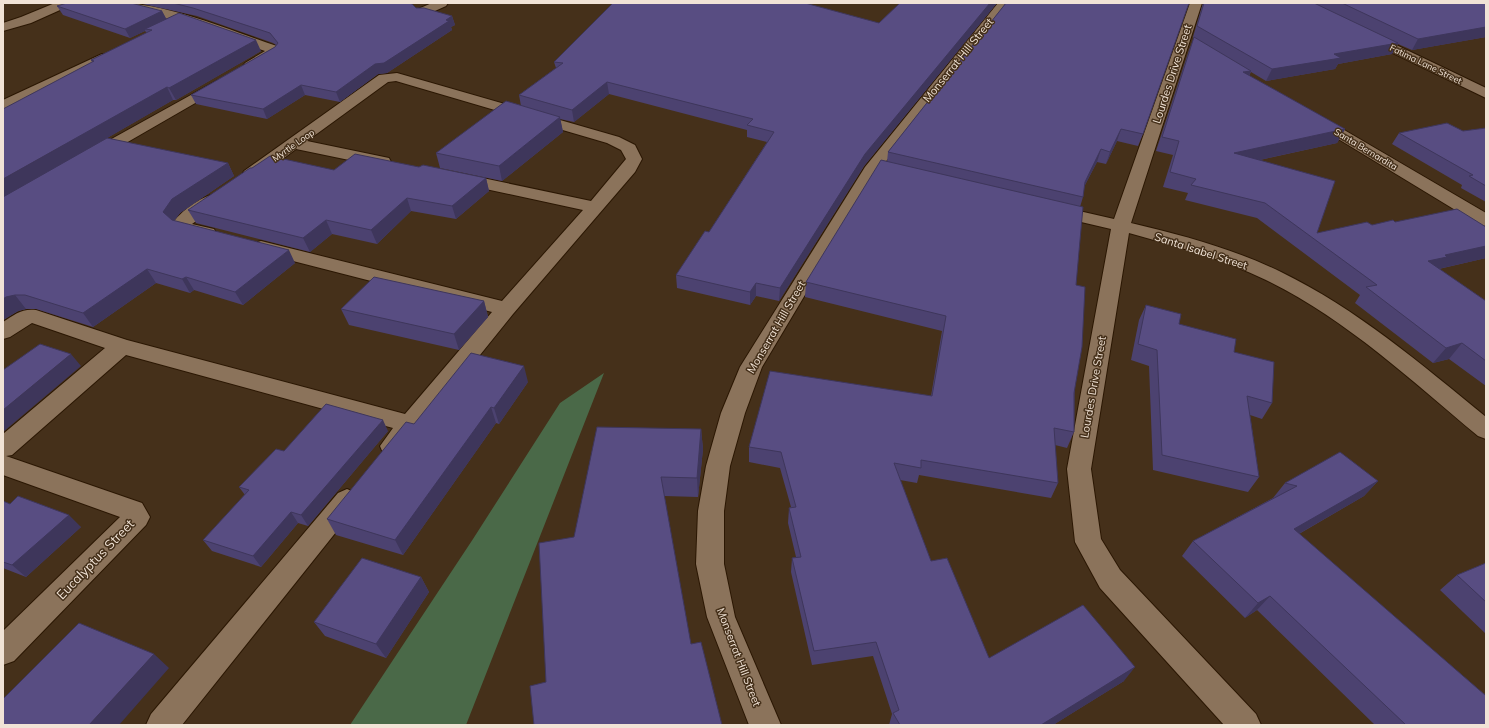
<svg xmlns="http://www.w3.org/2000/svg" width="1489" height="728" font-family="Mulish,sans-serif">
<rect width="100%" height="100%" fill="#45301a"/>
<!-- green -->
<path fill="#4a6948" d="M 604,373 L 466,725 L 350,725 L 473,539 L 560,403 Z"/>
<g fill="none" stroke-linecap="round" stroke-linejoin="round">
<defs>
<path id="minor" d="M 55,3 L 71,3 L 69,6 L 31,23 L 3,31 L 3,23 L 21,17 Z
M 118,3 C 168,3 229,30 277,46 L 280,52 L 255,69 L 245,69 L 243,66 L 245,63 L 265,51 L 179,22 L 120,6 Z
M 432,3 L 448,3 L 446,6 L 426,15 L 418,15 L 416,12 L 418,9 Z
M 998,3 L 1010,3 L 880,169 L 762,367 L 745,413 L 730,466 L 724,511 L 724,564 L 735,617 L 781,725 L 749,725 L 707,617 L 696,564 L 698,511 L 706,466 L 721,413 L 740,367 L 865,167 Z
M 1190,3 L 1202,3 L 1131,223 C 1182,235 1234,249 1281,272 C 1357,309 1421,364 1486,417 L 1486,439 L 1478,436 C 1411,380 1346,319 1266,280 C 1223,259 1176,246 1129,233 L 1091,469 L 1101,539 L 1120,570 L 1256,714 L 1261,725 L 1224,725 L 1100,588 L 1075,542 L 1067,469 L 1111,229 L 1047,214 L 1044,210 L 1047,206 L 1053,205 L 1114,219 Z
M 1369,32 L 1486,88 L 1486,98 L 1364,39 L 1362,36 L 1364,33 Z
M 102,54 L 107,55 L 109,58 L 107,61 L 3,111 L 3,100 Z
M 397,73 L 619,137 L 635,145 L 642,159 L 635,172 L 513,314 L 401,453 L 392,455 L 383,453 L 380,446 L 393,428 L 126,355 L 12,455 L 6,456 L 142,503 L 150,517 L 146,525 L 14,661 L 3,665 L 3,631 L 120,517 L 3,475 L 3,434 L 105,348 L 32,323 L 10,337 L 3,339 L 3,322 C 14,315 22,308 36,310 L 127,340 L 405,414 L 492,312 L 254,251 L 252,247 L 254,243 L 261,241 L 502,301 L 583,210 L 453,182 L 451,178 L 453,174 L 459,173 L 591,201 L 626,159 L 621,150 L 607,143 L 396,81 L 388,82 L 307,141 L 389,158 L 391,162 L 389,166 L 383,167 L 296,149 L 256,179 L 250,180 L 244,179 L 242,175 L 244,171 L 379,75 Z
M 218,80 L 223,81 L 225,84 L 223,87 L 100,158 L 94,160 L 88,158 L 86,155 L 88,152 Z
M 1317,115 L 1322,117 L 1486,213 L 1486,226 L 1480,225 L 1312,123 L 1309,120 L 1312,117 Z
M 215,194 L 221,195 L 224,199 L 221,203 L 192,224 L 214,229 L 216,233 L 214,237 C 201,240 179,235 172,224 C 180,212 200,197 215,194 Z
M 347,489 L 356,493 L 360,500 L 356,507 L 182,725 L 146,725 L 151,714 L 338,493 Z"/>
</defs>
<!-- minor casing -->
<use href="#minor" stroke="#2b1703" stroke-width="2"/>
<!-- minor -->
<use href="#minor" fill="#8b735b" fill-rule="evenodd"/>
</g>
<!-- wall -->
<path fill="#4c4270" d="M 138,3 L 409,3 L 416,8 L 452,16 L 455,25 L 451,27 L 452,30 L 387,73 L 378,74 L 340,102 L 305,95 L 267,119 L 196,104 L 191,95 L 275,47 L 276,45 L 273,43 L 197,16 Z
M 900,3 L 997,3 L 864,166 L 779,301 L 756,296 L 750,305 L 677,288 L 676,275 L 709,232 L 767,142 L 747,137 L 747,130 L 609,94 L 574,122 L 560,119 L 563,132 L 502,181 L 440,168 L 436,153 L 521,106 L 519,95 L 556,68 L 554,62 L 879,23 Z
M 1006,3 L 1143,134 L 1138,146 L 1117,141 L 1106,164 L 1097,162 L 1084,187 L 1083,197 L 1080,207 L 1076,285 L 1074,432 L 1067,448 L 1055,445 L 1058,483 L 1051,498 L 919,475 L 917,483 L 900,480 L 931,561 L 989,658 L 1124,681 L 1053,725 L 889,725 L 892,714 L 873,656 L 812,665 L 791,572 L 792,558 L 796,557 L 788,523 L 789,508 L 791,507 L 780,468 L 749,462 L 749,447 L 931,396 L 942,331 L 805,297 L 806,282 L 887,162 L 888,152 Z
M 1203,3 L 1486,3 L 1486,37 L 1412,50 L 1398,44 L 1392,54 L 1338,64 L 1335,69 L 1266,81 L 1251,72 L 1249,76 L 1345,129 L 1337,143 L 1260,160 L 1317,233 L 1395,222 L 1486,227 L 1486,258 L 1439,269 L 1486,301 L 1486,386 L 1449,359 L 1433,363 L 1355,303 L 1360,295 L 1257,218 L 1185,200 L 1188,193 L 1163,187 L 1173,155 L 1156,151 L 1189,50 L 1194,38 L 1193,37 Z
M 57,6 L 162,11 L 166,19 L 261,51 L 176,100 L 173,100 L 88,149 L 228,163 L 234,176 L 180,213 L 174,221 L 295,263 L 243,305 L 194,290 L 190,293 L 156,283 L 93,327 L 36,309 L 26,309 L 18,311 L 3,320 L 92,62 L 91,60 L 147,33 L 145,31 L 130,38 L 63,15 Z
M 1486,128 L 1486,202 L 1461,188 L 1462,185 L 1392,144 L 1399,133 L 1463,131 Z
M 419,167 L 486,178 L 489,191 L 456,219 L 411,211 L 377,244 L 332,234 L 310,252 L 196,223 L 188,210 L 334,170 Z
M 484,301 L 488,317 L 459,350 L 349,325 L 341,309 Z
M 1146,305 L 1179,324 L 1234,352 L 1272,403 L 1262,419 L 1250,415 L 1259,477 L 1248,492 L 1153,470 L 1149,366 L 1131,360 L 1139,320 Z
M 528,382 L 499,424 L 496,423 L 403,555 L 336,535 L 327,519 L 414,424 Z
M 701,429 L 703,449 L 698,497 L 664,496 L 546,682 L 574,537 Z
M 388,431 L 308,526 L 298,523 L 261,567 L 212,551 L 203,540 L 245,495 L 239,487 L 284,451 Z
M 1378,481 L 1364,496 L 1299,534 L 1484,694 L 1486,693 L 1486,725 L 1375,725 L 1257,610 L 1245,618 L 1182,556 L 1193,541 L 1273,498 L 1285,483 Z
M 3,501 L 10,504 L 81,527 L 26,577 L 3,568 Z
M 1486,563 L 1486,634 L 1440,590 L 1457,575 Z
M 421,577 L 429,592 L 386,658 L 325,636 L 314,622 Z"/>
<!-- shaded-wall -->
<path fill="#3e365b" d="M 990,3 L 997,3 L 864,166 L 779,301 L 780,288 L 865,154 Z
M 162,11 L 167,20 L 145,29 L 145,31 L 130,38 L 125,29 Z
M 452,16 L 455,25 L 451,27 L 452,30 L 387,73 L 378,74 L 340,102 L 336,92 L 375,64 L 446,20 Z
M 1486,27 L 1486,37 L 1412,50 L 1418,39 Z
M 256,40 L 261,51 L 176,100 L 169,88 Z
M 1398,43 L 1392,54 L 1338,64 L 1335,69 L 1266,81 L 1272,69 L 1334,54 Z
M 1251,71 L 1245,84 L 1243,72 Z
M 607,82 L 609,94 L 574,122 L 572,110 Z
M 301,85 L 305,95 L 267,119 L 263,109 Z
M 167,87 L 173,100 L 3,198 L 3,179 Z
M 560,117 L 563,132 L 502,181 L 499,166 Z
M 1121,129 L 1117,141 L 1106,164 L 1110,152 Z
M 1345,129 L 1337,143 L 1227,167 L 1234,153 Z
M 1101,149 L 1097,162 L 1080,194 L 1085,182 Z
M 228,163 L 234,176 L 180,213 L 171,225 L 163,212 L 172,199 Z
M 486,178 L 489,191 L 456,219 L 452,206 Z
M 407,198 L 411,211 L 377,244 L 371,230 Z
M 326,220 L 332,234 L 310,252 L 303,238 Z
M 1486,246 L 1486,258 L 1438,269 L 1428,261 L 1445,255 Z
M 289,250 L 295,263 L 243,305 L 235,292 Z
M 147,269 L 156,283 L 93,327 L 83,313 Z
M 186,277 L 194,290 L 190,293 L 182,279 Z
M 756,283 L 756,296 L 750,305 L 750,292 Z
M 15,295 L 26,309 L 18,311 L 3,320 L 3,299 L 6,297 Z
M 484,301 L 488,317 L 459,350 L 454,334 Z
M 1462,343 L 1449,359 L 1433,363 L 1446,348 Z
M 71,354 L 81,366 L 3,432 L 3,410 Z
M 524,366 L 528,382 L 499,424 L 494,408 Z
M 491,407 L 496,423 L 403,555 L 395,540 Z
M 383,420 L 388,431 L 308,526 L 301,515 Z
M 701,429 L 703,449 L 698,497 L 697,478 Z
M 1378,481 L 1364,496 L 1281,544 L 1294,529 Z
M 291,512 L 298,523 L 261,567 L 253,556 Z
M 69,515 L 81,527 L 26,577 L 12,565 Z
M 421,577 L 429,592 L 386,658 L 376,644 Z
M 1270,596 L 1257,610 L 1245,618 L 1258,603 Z
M 154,654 L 169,668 L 119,725 L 89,725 Z
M 1135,667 L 1124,681 L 1053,725 L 1041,725 Z"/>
<!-- building -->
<path fill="#584d82" stroke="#3e365b" d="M 67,3 L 131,3 L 162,11 L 125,29 L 57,6 Z
M 173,3 L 409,3 L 412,4 L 416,8 L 424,8 L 452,16 L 446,20 L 449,21 L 384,63 L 375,64 L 336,92 L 301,85 L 263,109 L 191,95 L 275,47 L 278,43 L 270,33 L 193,8 Z
M 613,3 L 805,3 L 879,23 L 900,3 L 990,3 L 865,154 L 780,288 L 756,283 L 750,292 L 676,275 L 705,231 L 709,232 L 774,132 L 747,125 L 753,119 L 607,82 L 572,110 L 519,95 L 563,63 L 554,62 Z
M 1006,3 L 1189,3 L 1143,134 L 1121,129 L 1110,152 L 1101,149 L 1085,182 L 1083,197 L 888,152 Z
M 1204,3 L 1314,3 L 1398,43 L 1334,54 L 1341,58 L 1272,69 L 1197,26 Z
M 1342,3 L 1486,3 L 1486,27 L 1418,39 Z
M 179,13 L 256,40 L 169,88 L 167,87 L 3,179 L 3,109 L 94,61 L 91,60 L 152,30 L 145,29 Z
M 1194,37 L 1251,71 L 1243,72 L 1345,129 L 1234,153 L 1335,181 L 1317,233 L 1367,222 L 1372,225 L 1393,220 L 1395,222 L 1457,209 L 1486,227 L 1486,246 L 1445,255 L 1447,257 L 1428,261 L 1486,301 L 1486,361 L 1462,343 L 1446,348 L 1366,287 L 1377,285 L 1265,203 L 1191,185 L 1196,179 L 1170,172 L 1179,141 L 1162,137 Z
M 506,101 L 560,117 L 499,166 L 436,153 Z
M 1447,123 L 1463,131 L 1486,128 L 1486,186 L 1469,176 L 1473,175 L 1399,133 Z
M 107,138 L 228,163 L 172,199 L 163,212 L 172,220 L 289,250 L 235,292 L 186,277 L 182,279 L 147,269 L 83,313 L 25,295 L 15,295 L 6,297 L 3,299 L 3,197 Z
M 355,154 L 419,167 L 423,165 L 486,178 L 452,206 L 407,198 L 371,230 L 326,220 L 303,238 L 188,210 L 250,168 L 252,168 L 270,156 L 334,170 Z
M 881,160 L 1083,207 L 1076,285 L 1085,287 L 1082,347 L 1074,393 L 1074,432 L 1054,428 L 1058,483 L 921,460 L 921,468 L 894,463 L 931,561 L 947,558 L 989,658 L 1083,605 L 1135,667 L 1041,725 L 900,725 L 893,713 L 899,710 L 876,642 L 814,651 L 792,558 L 801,557 L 789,508 L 796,507 L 781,452 L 749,447 L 770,371 L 932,396 L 946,316 L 806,282 Z
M 374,277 L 484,301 L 454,334 L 341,309 Z
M 1146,305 L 1181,314 L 1179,324 L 1236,339 L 1234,352 L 1274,362 L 1272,403 L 1247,396 L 1259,477 L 1162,455 L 1157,350 L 1138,344 Z
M 40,344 L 71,354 L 3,410 L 3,370 Z
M 471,353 L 524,366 L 494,408 L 491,407 L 395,540 L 327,519 L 406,422 L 414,424 Z
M 326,404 L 383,420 L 301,515 L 291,512 L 253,556 L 203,540 L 249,490 L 239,487 L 276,449 L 284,451 Z
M 597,427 L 701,429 L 697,478 L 661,477 L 691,644 L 701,642 L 722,725 L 534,725 L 530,686 L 546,682 L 539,543 L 574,537 Z
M 1340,452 L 1378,481 L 1294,529 L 1485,695 L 1486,694 L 1486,725 L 1406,725 L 1270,596 L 1258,603 L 1193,541 L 1297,486 L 1285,483 Z
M 18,496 L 69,515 L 12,565 L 3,562 L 3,501 L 10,504 Z
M 362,558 L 421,577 L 376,644 L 314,622 Z
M 1486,563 L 1486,602 L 1457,575 Z
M 79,623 L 154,654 L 89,725 L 3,725 L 3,699 Z"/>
<g text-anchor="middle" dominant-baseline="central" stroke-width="3" stroke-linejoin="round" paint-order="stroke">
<!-- far-street labels -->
<g font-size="9" fill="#f1e3d6" stroke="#45301a">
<text transform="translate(1426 64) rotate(26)">Fatima Lane Street</text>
<text transform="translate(293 145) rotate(-35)">Myrtle Loop</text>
<text transform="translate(1366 149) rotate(31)">Santa Bernardita</text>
</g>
<!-- street labels -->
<g font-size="11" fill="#f1e3d6" stroke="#45301a">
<text transform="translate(958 60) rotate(-51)">Monserrat Hill Street</text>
<text transform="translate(1172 74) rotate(-72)">Lourdes Drive Street</text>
<text transform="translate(1201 251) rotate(18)">Santa Isabel Street</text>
<text transform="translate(776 327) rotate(-60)">Monserrat Hill Street</text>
<text transform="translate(1093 387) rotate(-80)">Lourdes Drive Street</text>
<text transform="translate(739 657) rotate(69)">Monserrat Hill Street</text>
</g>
<!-- near-street labels -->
<g font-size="13" fill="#f1e3d6" stroke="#45301a">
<text transform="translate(95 559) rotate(-46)">Eucalyptus Street</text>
</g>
</g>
<!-- border -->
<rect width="1489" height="728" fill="none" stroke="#f1e3d6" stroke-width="8"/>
</svg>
